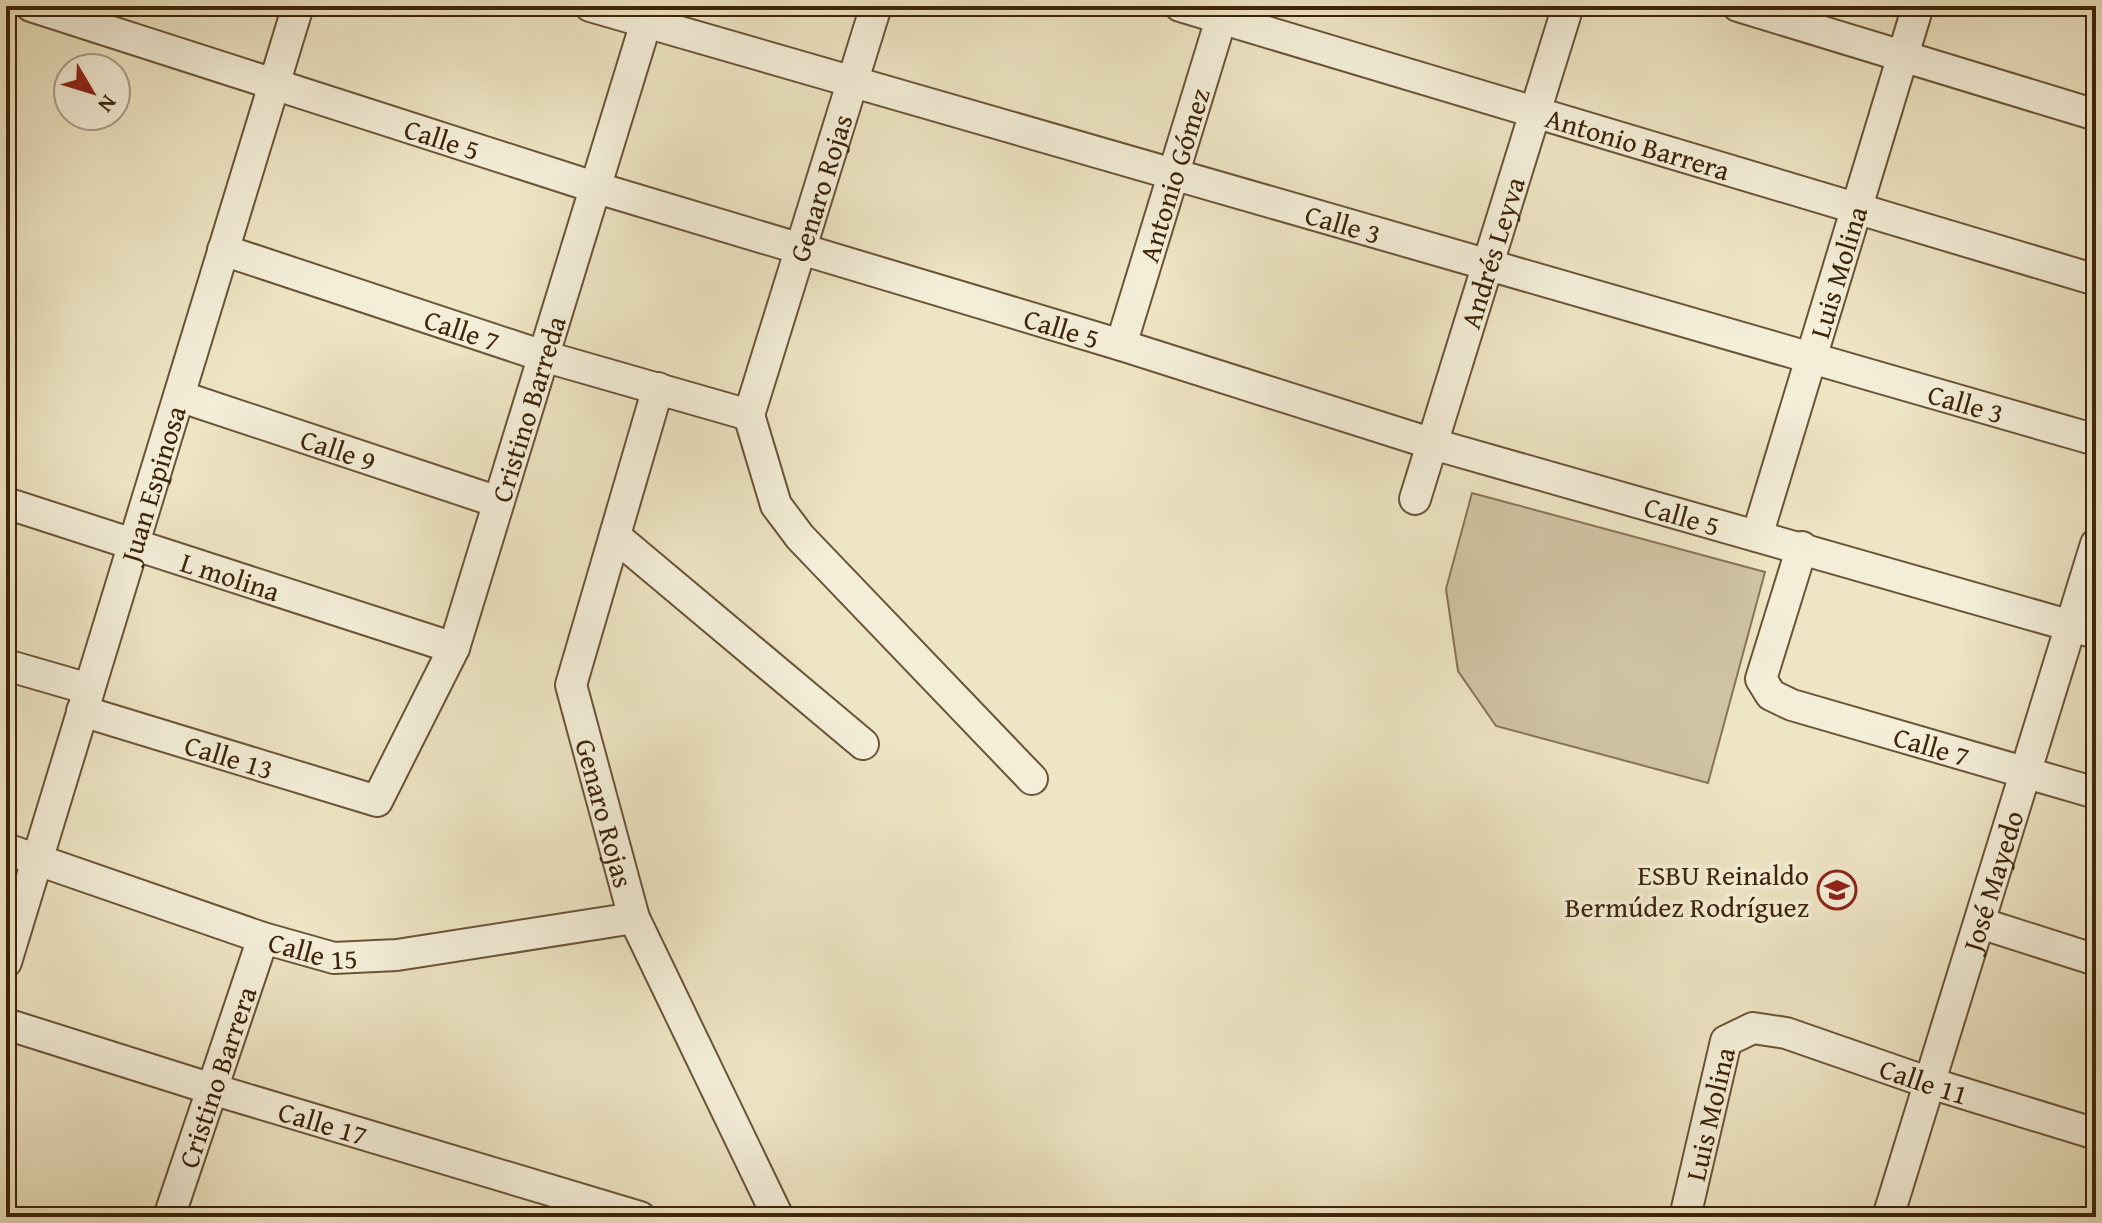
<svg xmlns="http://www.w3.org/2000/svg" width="2102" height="1223" font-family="'Gentium Book Plus',serif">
<rect width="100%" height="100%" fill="#eee5c4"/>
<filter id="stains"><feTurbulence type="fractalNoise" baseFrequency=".0025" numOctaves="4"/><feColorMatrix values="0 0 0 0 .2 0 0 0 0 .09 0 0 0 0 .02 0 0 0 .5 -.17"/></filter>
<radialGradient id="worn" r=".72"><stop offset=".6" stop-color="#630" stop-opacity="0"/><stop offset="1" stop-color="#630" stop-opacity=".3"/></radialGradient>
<!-- green -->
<path fill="#d0c4a4" stroke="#877456" stroke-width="2" d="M 1472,493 L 1765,572 L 1708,783 L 1496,726 L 1458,671 L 1446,589 Z"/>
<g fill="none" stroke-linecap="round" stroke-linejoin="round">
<defs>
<g id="minor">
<path id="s1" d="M 31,6 L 594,187 L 1121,345 L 1433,444 L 2096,633"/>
<path id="s2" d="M 590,6 L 2096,440"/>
<path id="s3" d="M 1180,6 L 2096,280"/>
<path d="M 1738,6 L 2096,115"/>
<path id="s4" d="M 223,250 L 543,356 L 749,415"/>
<path id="s5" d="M 1121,345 L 1225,6"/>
<path id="s6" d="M 658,388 L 571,685 L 634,918 L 778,1217"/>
<path id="s7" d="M 179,396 L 498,502"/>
<path d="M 749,415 L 776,505 L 800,537 L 1032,779"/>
<path id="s8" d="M 749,415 L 876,6"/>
<path id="s9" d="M 1415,499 L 1568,6"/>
<path id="s10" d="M 6,503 L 454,648"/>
<path d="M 615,536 L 863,744"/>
<path id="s11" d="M 1757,536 L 1918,6"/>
<path id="s12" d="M 1802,547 L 1761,679 L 1771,695 L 1792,705 L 2096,793"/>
<path d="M 6,665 L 89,689"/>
<path id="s13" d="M 82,711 L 377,801 L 454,648 L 651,6"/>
<path id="s14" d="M 6,849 L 263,938 L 334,958 L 397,955 L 634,918"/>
<path d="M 1980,923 L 2096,960"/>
<path id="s15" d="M 6,962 L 298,6"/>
<path id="s16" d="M 6,1024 L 212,1089 L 640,1217"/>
<path id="s17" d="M 169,1217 L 263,938"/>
<path id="s18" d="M 1685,1217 L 1726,1041 L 1753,1028 L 1786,1033 L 1930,1083 L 2096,1134"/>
<path id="s19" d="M 1888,1217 L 2096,544"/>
</g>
</defs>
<!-- minor casing -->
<use href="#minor" stroke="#6a5437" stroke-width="34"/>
<!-- minor -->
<use href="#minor" stroke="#f4eed9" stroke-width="30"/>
</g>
<!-- icons -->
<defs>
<symbol id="school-ring" viewBox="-11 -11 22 22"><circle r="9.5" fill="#f4eed9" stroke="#8f2418" stroke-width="1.5"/><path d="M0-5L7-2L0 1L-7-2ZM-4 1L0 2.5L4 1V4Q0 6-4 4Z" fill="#8f2418"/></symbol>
</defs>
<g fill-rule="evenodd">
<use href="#school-ring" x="1815" y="868" width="44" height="44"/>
</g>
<g text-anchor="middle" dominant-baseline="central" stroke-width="7" stroke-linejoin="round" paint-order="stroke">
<!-- street labels -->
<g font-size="28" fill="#3e2408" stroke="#f4eed9">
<text stroke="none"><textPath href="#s1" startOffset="432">Calle 5</textPath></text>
<text stroke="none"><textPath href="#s3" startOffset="478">Antonio Barrera</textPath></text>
<text stroke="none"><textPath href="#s5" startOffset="178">Antonio Gómez</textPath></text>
<text stroke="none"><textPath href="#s8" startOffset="238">Genaro Rojas</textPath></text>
<text stroke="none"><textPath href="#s2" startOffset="784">Calle 3</textPath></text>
<text stroke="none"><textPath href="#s9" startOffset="258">Andrés Leyva</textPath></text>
<text stroke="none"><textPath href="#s11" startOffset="276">Luis Molina</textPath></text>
<text stroke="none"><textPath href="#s1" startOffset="1080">Calle 5</textPath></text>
<text stroke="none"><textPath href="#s4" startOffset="252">Calle 7</textPath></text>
<text stroke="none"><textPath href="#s2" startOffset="1432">Calle 3</textPath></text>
<text stroke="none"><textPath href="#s13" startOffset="730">Cristino Barreda</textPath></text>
<text stroke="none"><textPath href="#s7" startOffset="168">Calle 9</textPath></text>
<text stroke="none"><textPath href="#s15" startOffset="500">Juan Espinosa</textPath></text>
<text stroke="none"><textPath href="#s1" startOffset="1728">Calle 5</textPath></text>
<text stroke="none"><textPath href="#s10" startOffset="236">L molina</textPath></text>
<text stroke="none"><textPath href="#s12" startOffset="326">Calle 7</textPath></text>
<text stroke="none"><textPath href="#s13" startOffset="154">Calle 13</textPath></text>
<text stroke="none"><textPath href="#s6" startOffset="442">Genaro Rojas</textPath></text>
<text stroke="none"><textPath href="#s19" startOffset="352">José Mayedo</textPath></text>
<text stroke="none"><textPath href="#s14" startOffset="324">Calle 15</textPath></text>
<text stroke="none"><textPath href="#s17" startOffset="148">Cristino Barrera</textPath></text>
<text stroke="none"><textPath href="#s18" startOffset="390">Calle 11</textPath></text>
<text stroke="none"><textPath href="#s18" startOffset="106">Luis Molina</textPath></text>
<text stroke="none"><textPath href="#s16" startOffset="332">Calle 17</textPath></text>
</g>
<!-- poi labels -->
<g font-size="28" fill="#3e2408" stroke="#f4eed9" text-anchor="end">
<text x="1809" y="874">ESBU Reinaldo<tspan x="1809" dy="32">Bermúdez Rodríguez</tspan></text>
</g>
</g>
<!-- margin -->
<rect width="2102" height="1223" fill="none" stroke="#eee5c4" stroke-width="32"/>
<rect x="8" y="8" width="2086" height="1207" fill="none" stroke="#3e2408" stroke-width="4"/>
<rect x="16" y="16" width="2070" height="1191" fill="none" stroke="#3e2408" stroke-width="2"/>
<!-- north arrow -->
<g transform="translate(92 92) rotate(128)"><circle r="38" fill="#f4eed9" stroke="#ab9d85" stroke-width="2"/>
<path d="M0-6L14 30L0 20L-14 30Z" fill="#8f2418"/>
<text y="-12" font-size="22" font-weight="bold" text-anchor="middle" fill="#3e2408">N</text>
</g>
<rect width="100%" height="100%" filter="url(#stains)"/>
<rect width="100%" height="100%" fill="url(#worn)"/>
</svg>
